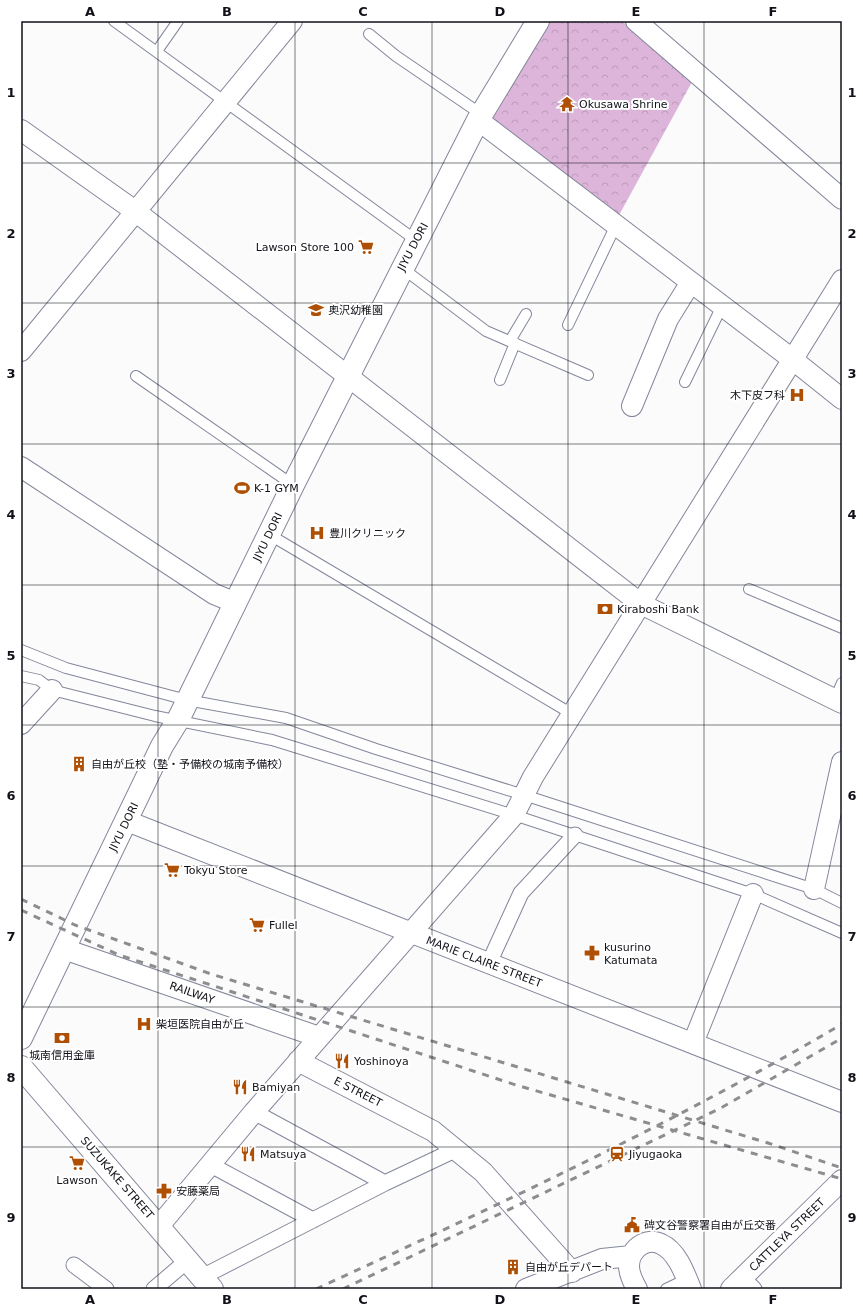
<svg xmlns="http://www.w3.org/2000/svg" width="863" height="1310" font-family="'DejaVu Sans','Noto Sans JP',sans-serif">
<defs>
<pattern id="forest-crowns" width="20" height="18" patternUnits="userSpaceOnUse"><rect width="20" height="18" fill="#ddb5da"/><path d="M2 6a3 3 0 1 1 6 0M12 15a3 3 0 1 1 6 0" fill="none" stroke="#bd9bba"/></pattern>
</defs>
<rect width="100%" height="100%" fill="#fbfbfb"/>
<!-- forest -->
<path fill="url(#forest-crowns)" d="M 546,21 L 622,21 L 692,82 L 618,217 L 488,117 Z"/>
<g fill="none" stroke-linecap="round" stroke-linejoin="round">
<defs>
<path id="service" d="M 114,21 L 417,241
M 369,34 L 396,56 L 481,114
M 157,51 L 178,21
M 402,268 L 486,331 L 588,375
M 568,325 L 616,225
M 510,341 L 526,314
M 136,376 L 293,485
M 500,380 L 515,343
M 685,382 L 722,306
M 270,535 L 572,714
M 749,589 L 842,628
M 21,650 L 66,668 L 187,700 L 286,718 L 376,749 L 524,795 L 814,889 L 842,903
M 21,676 L 39,680 L 52,690 L 155,716 L 272,740 L 514,815 L 753,894 L 842,933
M 835,699 L 842,683
M 666,1289 L 687,1279"/>
<path id="pedestrian" d="M 489,963 L 521,893 L 575,835
M 254,1112 L 385,1183
M 209,1164 L 313,1220
M 74,1265 L 106,1289
M 202,1277 L 385,1183 L 457,1149
M 750,1285 L 754,1289
M 154,1289 L 188,1260"/>
<path id="minor" d="M 636,21 L 842,199
M 478,120 L 792,359 L 842,399
M 21,130 L 135,211 L 641,604 L 842,703
M 21,351 L 292,21
M 632,406 L 668,319 L 691,282
M 21,467 L 214,594 L 236,603
M 21,724 L 52,690
M 127,821 L 842,1102
M 814,889 L 842,762
M 64,949 L 319,1037
M 693,1043 L 753,894
M 298,1061 L 433,1131 L 483,1172 L 572,1272
M 159,1226 L 254,1112 L 514,815 L 533,777 L 842,280
M 526,1289 L 602,1259 L 631,1256
M 637,1289 C 633,1282 629,1274 629,1266 C 629,1250 646,1236 661,1244 C 677,1251 685,1274 691,1289
M 731,1289 L 842,1180"/>
<path id="tertiary" d="M 21,1067 L 212,1289"/>
<path id="secondary" d="M 21,1038 L 162,746 L 178,720 L 293,485 L 478,120 L 538,21"/>
</defs>
<!-- service casing -->
<use href="#service" stroke="#83879a" stroke-width="12"/>
<!-- pedestrian casing -->
<use href="#pedestrian" stroke="#83879a" stroke-width="17"/>
<!-- minor casing -->
<use href="#minor" stroke="#83879a" stroke-width="22"/>
<!-- tertiary casing -->
<use href="#tertiary" stroke="#83879a" stroke-width="24"/>
<!-- secondary casing -->
<use href="#secondary" stroke="#83879a" stroke-width="24"/>
<!-- service -->
<use href="#service" stroke="#fff" stroke-width="10"/>
<!-- pedestrian -->
<use href="#pedestrian" stroke="#fff" stroke-width="15"/>
<!-- minor -->
<use href="#minor" stroke="#fff" stroke-width="20"/>
<!-- tertiary -->
<use href="#tertiary" stroke="#fff" stroke-width="22"/>
<!-- secondary -->
<use href="#secondary" stroke="#fff" stroke-width="22"/>
<!-- rail -->
<path stroke="#8d8d90" stroke-width="3" stroke-dasharray="7 7" stroke-linecap="butt" d="M 21,899 L 75,925 L 211,974 L 768,1143 L 842,1168
M 21,910 L 119,955 L 208,984 L 516,1085 L 842,1179
M 316,1289 C 494,1207 673,1124 842,1024
M 343,1289 L 719,1109 L 842,1038"/>
</g>
<!-- grid -->
<path fill="none" stroke="#111219" stroke-width="1" stroke-opacity="0.55" d="M 158,21 L 158,1289M 295,21 L 295,1289M 432,21 L 432,1289M 568,21 L 568,1289M 704,21 L 704,1289M 21,163 L 842,163M 21,303 L 842,303M 21,444 L 842,444M 21,585 L 842,585M 21,725 L 842,725M 21,866 L 842,866M 21,1007 L 842,1007M 21,1147 L 842,1147"/>
<!-- icons -->
<defs>
<symbol id="temple-bare" viewBox="-9 -9 18 18"><path d="M0-6L5-2H3V0L6.5 2.5H4V6H1.5V3h-3V6H-4V2.5H-6.5L-3 0V-2H-5Z" fill="#af4f03" stroke="#fff" stroke-width="2.5" paint-order="stroke"/></symbol>
<symbol id="supermarket-bare" viewBox="-9 -9 18 18"><path d="M-6-5.5h2.5l.6 2H6L4.5 2H-2.5L-4.4-4H-6ZM-1.5 3.2a1.3 1.3 0 1 0 .1 0ZM3 3.2a1.3 1.3 0 1 0 .1 0Z" fill="#af4f03" stroke="#fff" stroke-width="2.5" paint-order="stroke"/></symbol>
<symbol id="school-bare" viewBox="-9 -9 18 18"><path d="M0-5L7-2L0 1L-7-2ZM-4 1L0 2.5L4 1V4Q0 6-4 4Z" fill="#af4f03" stroke="#fff" stroke-width="2.5" paint-order="stroke"/></symbol>
<symbol id="hospital-bare" viewBox="-9 -9 18 18"><path d="M-5-5h3v3.5h4V-5h3V5h-3V1.5h-4V5h-3Z" fill="#af4f03" stroke="#fff" stroke-width="2.5" paint-order="stroke"/></symbol>
<symbol id="stadium-bare" viewBox="-9 -9 18 18"><path d="M0-5a6.5 5 0 1 0 0 10a6.5 5 0 1 0 0-10ZM-3.5-1.8h7v3.6h-7Z" fill="#af4f03" stroke="#fff" stroke-width="2.5" paint-order="stroke"/></symbol>
<symbol id="bank-bare" viewBox="-9 -9 18 18"><path d="M-6-4H6V4H-6ZM0-2.3a2.3 2.3 0 1 0 0 4.6a2.3 2.3 0 1 0 0-4.6Z" fill="#af4f03" stroke="#fff" stroke-width="2.5" paint-order="stroke"/></symbol>
<symbol id="building-bare" viewBox="-9 -9 18 18"><path d="M-4-6H4V6H1V3H-1V6H-4ZM-2.5-4.3h1.7v1.8h-1.7ZM.8-4.3h1.7v1.8H.8ZM-2.5-1h1.7V.8h-1.7ZM.8-1h1.7V.8H.8Z" fill="#af4f03" stroke="#fff" stroke-width="2.5" paint-order="stroke"/></symbol>
<symbol id="pharmacy-bare" viewBox="-9 -9 18 18"><path d="M-2-6h4v4h4v4h-4v4h-4v-4h-4v-4h4Z" fill="#af4f03" stroke="#fff" stroke-width="2.5" paint-order="stroke"/></symbol>
<symbol id="restaurant-bare" viewBox="-9 -9 18 18"><path d="M-5-6h1v4h1v-4h1v4h1v-4h1v5L-1.5 .5V6h-2V.5L-5-1ZM5-6V6H3V1.5H1.5Q1.5-4 5-6Z" fill="#af4f03" stroke="#fff" stroke-width="2.5" paint-order="stroke"/></symbol>
<symbol id="station-bare" viewBox="-9 -9 18 18"><path d="M-3-6H3Q5-6 5-4V2Q5 4 3 4L4.5 6H3L1.5 4h-3L-3 6H-4.5L-3 4Q-5 4-5 2V-4Q-5-6-3-6ZM-3.5-4v3h7v-3ZM-3.5 1v1.5H-2V1ZM2 1v1.5H3.5V1Z" fill="#af4f03" stroke="#fff" stroke-width="2.5" paint-order="stroke"/></symbol>
<symbol id="civic-bare" viewBox="-9 -9 18 18"><path d="M-.6-6.5H3V-4.5H.6V-3L4-1V1h2V6H-6V1h2V-1L-.6-3ZM-1.2 2.5V6h2.4V2.5Z" fill="#af4f03" stroke="#fff" stroke-width="2.5" paint-order="stroke"/></symbol>
</defs>
<g fill-rule="evenodd">
<use href="#temple-bare" x="556" y="93" width="22" height="22"/>
<use href="#supermarket-bare" x="355" y="236" width="22" height="22"/>
<use href="#school-bare" x="305" y="299" width="22" height="22"/>
<use href="#hospital-bare" x="786" y="384" width="22" height="22"/>
<use href="#stadium-bare" x="231" y="477" width="22" height="22"/>
<use href="#hospital-bare" x="306" y="522" width="22" height="22"/>
<use href="#bank-bare" x="594" y="598" width="22" height="22"/>
<use href="#building-bare" x="68" y="753" width="22" height="22"/>
<use href="#supermarket-bare" x="161" y="859" width="22" height="22"/>
<use href="#supermarket-bare" x="246" y="914" width="22" height="22"/>
<use href="#pharmacy-bare" x="581" y="942" width="22" height="22"/>
<use href="#hospital-bare" x="133" y="1013" width="22" height="22"/>
<use href="#bank-bare" x="51" y="1027" width="22" height="22"/>
<use href="#restaurant-bare" x="331" y="1050" width="22" height="22"/>
<use href="#restaurant-bare" x="229" y="1076" width="22" height="22"/>
<use href="#restaurant-bare" x="237" y="1143" width="22" height="22"/>
<use href="#station-bare" x="606" y="1143" width="22" height="22"/>
<use href="#supermarket-bare" x="66" y="1152" width="22" height="22"/>
<use href="#pharmacy-bare" x="153" y="1180" width="22" height="22"/>
<use href="#civic-bare" x="621" y="1214" width="22" height="22"/>
<use href="#building-bare" x="502" y="1256" width="22" height="22"/>
</g>
<g text-anchor="middle" dominant-baseline="central" stroke-width="4" stroke-linejoin="round" paint-order="stroke">
<!-- poi labels -->
<g font-size="11" fill="#111219" stroke="#fff" text-anchor="start">
<text x="579" y="104">Okusawa Shrine</text>
<text x="354" y="247" text-anchor="end">Lawson Store 100</text>
<text x="328" y="310">奥沢幼稚園</text>
<text x="785" y="395" text-anchor="end">木下皮フ科</text>
<text x="254" y="488">K-1 GYM</text>
<text x="329" y="533">豊川クリニック</text>
<text x="617" y="609">Kiraboshi Bank</text>
<text x="91" y="764">自由が丘校（塾・予備校の城南予備校）</text>
<text x="184" y="870">Tokyu Store</text>
<text x="269" y="925">Fullel</text>
<text x="604" y="947">kusurino<tspan x="604" dy="13">Katumata</tspan></text>
<text x="156" y="1024">柴垣医院自由が丘</text>
<text x="62" y="1055" text-anchor="middle">城南信用金庫</text>
<text x="354" y="1061">Yoshinoya</text>
<text x="252" y="1087">Bamiyan</text>
<text x="260" y="1154">Matsuya</text>
<text x="629" y="1154">Jiyugaoka</text>
<text x="77" y="1180" text-anchor="middle">Lawson</text>
<text x="176" y="1191">安藤薬局</text>
<text x="644" y="1225">碑文谷警察署自由が丘交番</text>
<text x="525" y="1267">自由が丘デパート</text>
</g>
<!-- street labels -->
<g font-size="11" fill="#111219" stroke="#fff">
<text transform="translate(413 247) rotate(-62)">JIYU DORI</text>
<text transform="translate(268 537) rotate(-64)">JIYU DORI</text>
<text transform="translate(124 827) rotate(-64)">JIYU DORI</text>
<text transform="translate(484 962) rotate(21)">MARIE CLAIRE STREET</text>
<text transform="translate(192 993) rotate(19)">RAILWAY</text>
<text transform="translate(358 1092) rotate(27)">E STREET</text>
<text transform="translate(117 1178) rotate(49)">SUZUKAKE STREET</text>
<text transform="translate(787 1235) rotate(-44)">CATTLEYA STREET</text>
</g>
</g>
<!-- border -->
<rect width="863" height="1310" fill="none" stroke="#ffffff" stroke-width="44"/>
<rect x="22" y="22" width="819" height="1266" fill="none" stroke="#111219" stroke-width="1.5"/>
<g font-size="13" text-anchor="middle" font-weight="bold" fill="#111219">
<text x="90" y="16">A</text>
<text x="227" y="16">B</text>
<text x="363" y="16">C</text>
<text x="500" y="16">D</text>
<text x="636" y="16">E</text>
<text x="773" y="16">F</text>
<text x="11" y="97">1</text>
<text x="852" y="97">1</text>
<text x="11" y="238">2</text>
<text x="852" y="238">2</text>
<text x="11" y="378">3</text>
<text x="852" y="378">3</text>
<text x="11" y="519">4</text>
<text x="852" y="519">4</text>
<text x="11" y="660">5</text>
<text x="852" y="660">5</text>
<text x="11" y="800">6</text>
<text x="852" y="800">6</text>
<text x="11" y="941">7</text>
<text x="852" y="941">7</text>
<text x="11" y="1082">8</text>
<text x="852" y="1082">8</text>
<text x="11" y="1222">9</text>
<text x="852" y="1222">9</text>
<text x="90" y="1304">A</text>
<text x="227" y="1304">B</text>
<text x="363" y="1304">C</text>
<text x="500" y="1304">D</text>
<text x="636" y="1304">E</text>
<text x="773" y="1304">F</text>
</g>
</svg>
